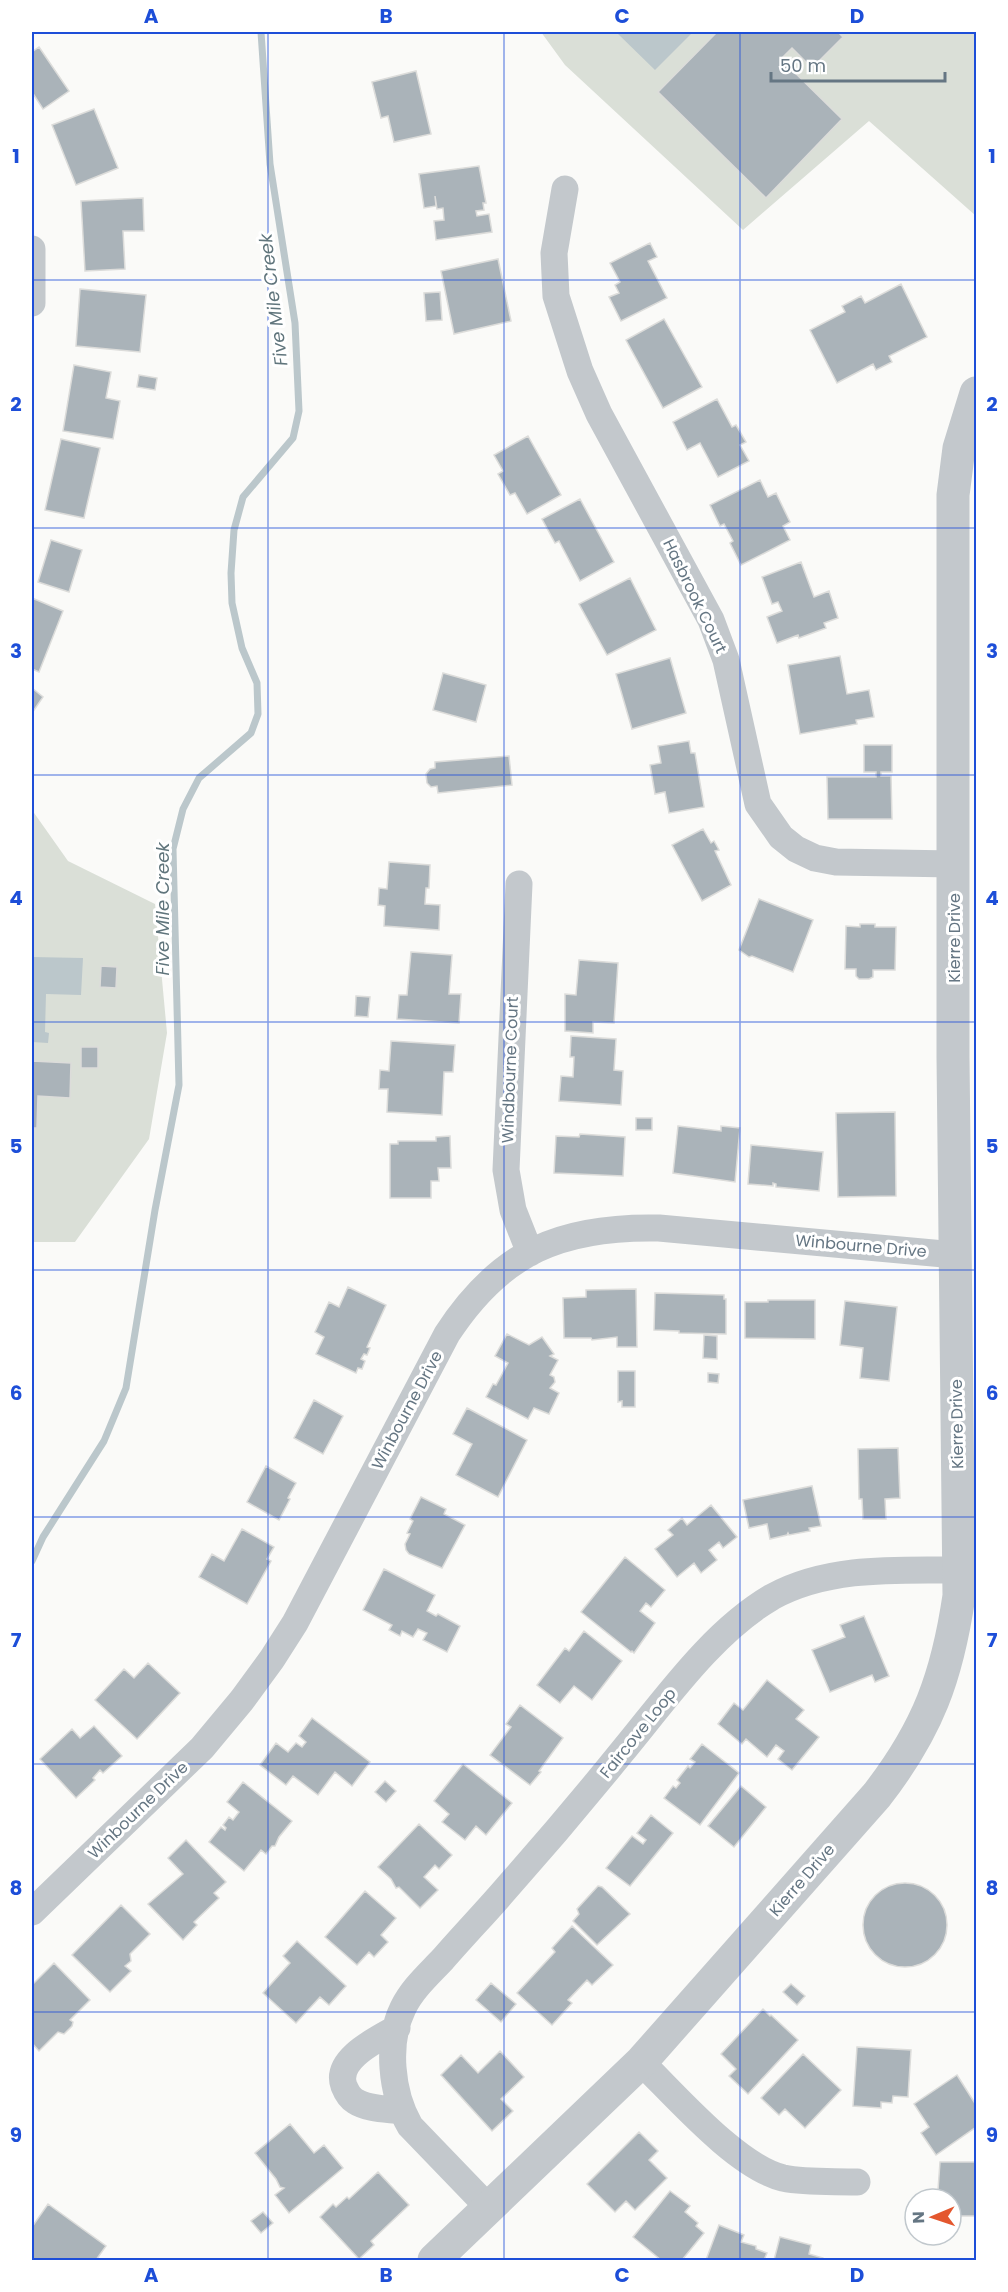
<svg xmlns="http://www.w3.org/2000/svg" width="1008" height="2292" font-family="Poppins,sans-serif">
<rect width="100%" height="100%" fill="#fafaf8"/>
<!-- green -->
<path fill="#dadfd7" d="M 541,32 L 976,32 L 976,216 L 869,121 L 743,230 L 565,65 Z
M 32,810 L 68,861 L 155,904 L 167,1033 L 149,1139 L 75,1242 L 32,1242 Z"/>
<!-- water -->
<path fill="#bbc7cb" d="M 616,32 L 693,32 L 655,70 Z
M 32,957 L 83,958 L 81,995 L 46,994 L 45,1032 L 49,1033 L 48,1043 L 32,1042 Z"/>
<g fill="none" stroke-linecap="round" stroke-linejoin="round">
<!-- stream -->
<path stroke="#bbc7cb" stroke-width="7" d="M 32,1561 L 43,1537 L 104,1441 L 126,1388 L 155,1210 L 179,1085 L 173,849 L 183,809 L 199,778 L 251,733 L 258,714 L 257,683 L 242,648 L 232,603 L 231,573 L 234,530 L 243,497 L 293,438 L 299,411 L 295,323 L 270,164 L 261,32"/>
</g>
<!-- building -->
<path fill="#aab3b9" stroke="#dcdcda" stroke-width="1.5" d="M 717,32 L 838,32 L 843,37 L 812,68 L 792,48 L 781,59 L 842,119 L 766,198 L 658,92 Z
M 39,47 L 69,91 L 43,109 L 32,92 L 32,52 Z
M 416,71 L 431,134 L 394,142 L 388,116 L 381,118 L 372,82 Z
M 94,109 L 118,168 L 76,185 L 52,125 Z
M 479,166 L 486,203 L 483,203 L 484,210 L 476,211 L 477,216 L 489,214 L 492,232 L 436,240 L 434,221 L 444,220 L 443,208 L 437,209 L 435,196 L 436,206 L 424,208 L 419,174 Z
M 143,198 L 144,231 L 123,231 L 125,269 L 85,271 L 81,201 Z
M 650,243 L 657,257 L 648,261 L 667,298 L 621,321 L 609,297 L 619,293 L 615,285 L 620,282 L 610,263 Z
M 498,259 L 511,321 L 454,334 L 441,271 Z
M 901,284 L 927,337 L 889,356 L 892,362 L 876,370 L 873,364 L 837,383 L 810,330 L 845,312 L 842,306 L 861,296 L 865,303 Z
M 80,289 L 146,295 L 140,352 L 76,346 Z
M 440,292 L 442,320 L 426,321 L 424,293 Z
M 664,319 L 702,387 L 663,408 L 626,340 Z
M 74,365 L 111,372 L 106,398 L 120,401 L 113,439 L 63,431 Z
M 139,375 L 157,378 L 155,390 L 137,387 Z
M 717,399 L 732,427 L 736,425 L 746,442 L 740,445 L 749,461 L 718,477 L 700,443 L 687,450 L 673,422 Z
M 528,436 L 561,495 L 527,514 L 515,493 L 510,495 L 498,474 L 503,471 L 494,455 Z
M 61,439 L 100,448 L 84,518 L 45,510 Z
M 760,480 L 768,497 L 776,493 L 790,522 L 783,526 L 790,540 L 741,565 L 730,543 L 733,541 L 724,524 L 720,526 L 710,505 Z
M 580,499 L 614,562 L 580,581 L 559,541 L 555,543 L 542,519 Z
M 51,540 L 82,550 L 69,592 L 38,582 Z
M 801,562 L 814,597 L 829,591 L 838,618 L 824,623 L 826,628 L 799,638 L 798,635 L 777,643 L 767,617 L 782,611 L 778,602 L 772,604 L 762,577 Z
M 630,578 L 656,630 L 607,655 L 579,604 Z
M 32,598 L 63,611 L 39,672 L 32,669 Z
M 840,656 L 847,694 L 869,690 L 874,717 L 856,720 L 857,724 L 800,734 L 788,665 Z
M 670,658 L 686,713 L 632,729 L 616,674 Z
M 443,673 L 486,685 L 476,722 L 433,710 Z
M 32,688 L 43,697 L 32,713 Z
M 689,741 L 691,753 L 695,753 L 704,807 L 669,813 L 665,792 L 655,794 L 650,765 L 661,763 L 658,746 Z
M 864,745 L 892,745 L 892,772 L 881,772 L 881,776 L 891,776 L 892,819 L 828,819 L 827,777 L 876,777 L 876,772 L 864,772 Z
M 509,756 L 512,785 L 438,793 L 437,786 L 431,787 L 427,783 L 426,774 L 430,769 L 435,768 L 435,762 Z
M 703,829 L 711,843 L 714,841 L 719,850 L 715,851 L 731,885 L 702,901 L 672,845 Z
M 389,862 L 430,865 L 429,888 L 426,888 L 425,904 L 440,905 L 439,930 L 384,926 L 385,906 L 378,905 L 379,888 L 387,889 Z
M 759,899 L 813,920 L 793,972 L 752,956 L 749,957 L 739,950 Z
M 860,924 L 875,924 L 875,927 L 896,927 L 895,970 L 873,970 L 873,977 L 869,979 L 859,979 L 856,976 L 856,969 L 845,969 L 846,926 L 860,927 Z
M 411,952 L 452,955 L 449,994 L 461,994 L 459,1023 L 397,1019 L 399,995 L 407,995 Z
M 579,960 L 618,963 L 614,1023 L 593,1022 L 593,1033 L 565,1031 L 565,994 L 576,995 Z
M 101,966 L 117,967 L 116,988 L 100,987 Z
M 356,996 L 370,997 L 368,1017 L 355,1016 Z
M 571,1036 L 616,1039 L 614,1070 L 623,1071 L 621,1105 L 559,1101 L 561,1076 L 573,1077 L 574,1057 L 570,1057 Z
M 391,1041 L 455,1045 L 453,1072 L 444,1072 L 442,1115 L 387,1112 L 388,1089 L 379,1089 L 380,1070 L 389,1071 Z
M 81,1047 L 98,1047 L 98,1068 L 81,1068 Z
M 32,1061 L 71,1063 L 70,1098 L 38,1096 L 37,1128 L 32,1128 Z
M 895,1112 L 896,1196 L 838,1197 L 836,1113 Z
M 636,1118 L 652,1118 L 652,1130 L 636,1130 Z
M 678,1126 L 721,1131 L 721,1126 L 740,1128 L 735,1182 L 673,1173 Z
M 580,1134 L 625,1137 L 623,1176 L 554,1173 L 556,1136 L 579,1137 Z
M 450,1136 L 451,1168 L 438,1168 L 439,1181 L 431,1181 L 431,1198 L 390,1198 L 390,1144 L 398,1144 L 398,1141 L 436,1141 L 436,1137 Z
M 751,1145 L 823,1152 L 819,1191 L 776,1187 L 776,1184 L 773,1183 L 773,1186 L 748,1184 Z
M 348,1287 L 386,1305 L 367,1347 L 370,1348 L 367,1355 L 364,1354 L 361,1359 L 365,1361 L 362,1369 L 358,1368 L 356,1373 L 316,1354 L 324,1337 L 315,1332 L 329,1302 L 339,1307 Z
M 636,1289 L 637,1347 L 617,1347 L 617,1337 L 592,1340 L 591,1338 L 564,1338 L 563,1298 L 586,1297 L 586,1290 Z
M 655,1293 L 724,1295 L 724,1299 L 726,1299 L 726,1334 L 679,1333 L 679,1331 L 654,1330 Z
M 768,1300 L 815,1300 L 815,1339 L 745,1338 L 745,1302 L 768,1302 Z
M 845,1301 L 897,1307 L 889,1381 L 860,1378 L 863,1348 L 840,1345 Z
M 507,1334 L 529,1345 L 542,1337 L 554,1354 L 550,1356 L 558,1360 L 550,1375 L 554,1377 L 555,1382 L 550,1388 L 559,1393 L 549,1414 L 534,1408 L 528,1419 L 486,1397 L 493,1384 L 496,1385 L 508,1363 L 495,1356 Z
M 704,1335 L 717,1336 L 717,1359 L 703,1358 Z
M 618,1371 L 635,1371 L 635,1407 L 622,1407 L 622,1401 L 618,1402 Z
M 708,1373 L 719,1374 L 718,1383 L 708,1382 Z
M 314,1400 L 343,1416 L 323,1454 L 294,1438 Z
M 467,1408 L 527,1440 L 498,1497 L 456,1475 L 472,1444 L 453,1434 Z
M 898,1448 L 900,1498 L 885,1499 L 886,1519 L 863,1519 L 862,1499 L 859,1499 L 858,1449 Z
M 266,1466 L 296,1483 L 288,1498 L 290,1499 L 279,1520 L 247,1502 Z
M 812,1486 L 821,1526 L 809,1528 L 810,1531 L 789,1535 L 788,1533 L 787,1535 L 770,1539 L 767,1524 L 749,1528 L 743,1500 Z
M 421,1497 L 446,1509 L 444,1514 L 465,1525 L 442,1568 L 409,1554 L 406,1550 L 405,1544 L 410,1534 L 407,1533 L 413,1521 L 410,1519 Z
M 711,1505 L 737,1537 L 723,1548 L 719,1542 L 709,1550 L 717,1560 L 701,1573 L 694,1563 L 677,1577 L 655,1549 L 673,1535 L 668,1530 L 682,1518 L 687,1525 Z
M 242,1529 L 274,1547 L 267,1559 L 271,1561 L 247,1604 L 199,1577 L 212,1554 L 224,1561 Z
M 625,1557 L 665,1590 L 651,1607 L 646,1603 L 640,1611 L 655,1623 L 634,1653 L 632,1651 L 631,1652 L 581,1612 Z
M 384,1569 L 435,1595 L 427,1611 L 436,1616 L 438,1614 L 460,1626 L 447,1652 L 423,1640 L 427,1633 L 418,1629 L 413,1637 L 402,1631 L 400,1636 L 389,1630 L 392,1625 L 363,1610 Z
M 864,1616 L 889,1676 L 875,1682 L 872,1675 L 830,1692 L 812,1650 L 845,1637 L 840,1625 Z
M 584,1631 L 622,1661 L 592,1700 L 574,1686 L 560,1703 L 537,1685 L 565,1648 L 569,1651 Z
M 148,1663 L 180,1693 L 137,1739 L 95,1700 L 124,1669 L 134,1678 Z
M 767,1680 L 804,1710 L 796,1719 L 819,1737 L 792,1770 L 778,1759 L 784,1751 L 776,1745 L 767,1757 L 746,1739 L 742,1744 L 718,1724 L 734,1703 L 743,1710 Z
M 520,1705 L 563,1738 L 539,1771 L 541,1772 L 530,1785 L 490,1755 L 511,1727 L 506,1724 Z
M 312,1718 L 370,1762 L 352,1786 L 335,1772 L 318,1795 L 293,1776 L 286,1785 L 260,1765 L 276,1743 L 288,1752 L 296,1743 L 302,1747 L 306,1742 L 299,1736 Z
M 94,1726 L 122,1756 L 103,1773 L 100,1770 L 93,1778 L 95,1780 L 76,1798 L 40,1759 L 72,1729 L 80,1738 Z
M 702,1744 L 739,1773 L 700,1825 L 664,1798 L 673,1786 L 676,1788 L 680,1783 L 677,1780 L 688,1766 L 690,1768 L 695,1762 L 690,1759 Z
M 463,1764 L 512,1803 L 486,1835 L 476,1826 L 465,1840 L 442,1822 L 449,1814 L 434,1801 Z
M 385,1781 L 396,1791 L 386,1802 L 375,1792 Z
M 243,1782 L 292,1821 L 279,1837 L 275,1846 L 272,1846 L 266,1854 L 261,1850 L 244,1871 L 209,1842 L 221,1827 L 225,1830 L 226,1828 L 223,1825 L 229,1817 L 233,1820 L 239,1812 L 227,1802 Z
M 741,1786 L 766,1807 L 734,1847 L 708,1826 Z
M 651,1815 L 673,1833 L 630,1886 L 606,1868 L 632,1836 L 643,1844 L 646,1840 L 637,1833 Z
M 419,1824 L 452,1855 L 439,1869 L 435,1865 L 424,1877 L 438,1890 L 420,1908 L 399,1887 L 396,1888 L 391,1879 L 378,1867 Z
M 186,1840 L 226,1882 L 214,1893 L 219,1898 L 194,1922 L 197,1925 L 183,1940 L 148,1904 L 183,1874 L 168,1858 Z
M863 1925a42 42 0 1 1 84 0a42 42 0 1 1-84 0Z
M 598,1886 L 602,1887 L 630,1914 L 597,1945 L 573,1921 L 579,1914 L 577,1909 Z
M 365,1891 L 396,1918 L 381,1935 L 388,1942 L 374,1957 L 369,1952 L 357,1965 L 325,1937 Z
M 121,1905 L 150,1934 L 130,1954 L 131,1961 L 125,1966 L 131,1971 L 110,1992 L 72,1955 Z
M 572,1926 L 613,1965 L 592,1985 L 587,1980 L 568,2000 L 572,2003 L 552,2025 L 517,1993 L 555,1952 L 552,1948 Z
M 297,1941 L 346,1986 L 329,2005 L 320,1997 L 296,2023 L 263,1993 L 290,1963 L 283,1956 Z
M 54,1963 L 90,2000 L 70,2020 L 73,2022 L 72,2026 L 64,2034 L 58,2032 L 39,2051 L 32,2043 L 32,1985 Z
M 491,1983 L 516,2004 L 501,2022 L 476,2000 Z
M 791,1984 L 805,1996 L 797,2005 L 783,1992 Z
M 763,2009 L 770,2016 L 771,2015 L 798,2040 L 748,2094 L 729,2076 L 736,2069 L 721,2054 Z
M 857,2047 L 911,2050 L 908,2097 L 893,2096 L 892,2103 L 881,2102 L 881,2108 L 853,2106 Z
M 500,2051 L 524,2077 L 501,2099 L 513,2111 L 492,2131 L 441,2075 L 461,2055 L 478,2073 Z
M 803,2054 L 841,2090 L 805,2128 L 785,2109 L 779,2115 L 761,2098 Z
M 957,2075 L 976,2105 L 976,2127 L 936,2155 L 921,2133 L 929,2127 L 914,2104 Z
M 290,2124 L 314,2153 L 324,2145 L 343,2168 L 289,2213 L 275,2195 L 284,2188 L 280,2187 L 276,2179 L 255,2153 Z
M 639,2132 L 658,2151 L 649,2160 L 667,2178 L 635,2210 L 626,2201 L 615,2212 L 587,2184 Z
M 940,2162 L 976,2162 L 976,2216 L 951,2216 L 951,2199 L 927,2199 L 927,2191 L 940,2191 L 938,2190 Z
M 378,2172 L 409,2205 L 371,2241 L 374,2245 L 359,2259 L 320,2217 L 333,2204 L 336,2207 L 347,2197 L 349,2199 Z
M 670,2191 L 690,2206 L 685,2212 L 698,2223 L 696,2226 L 704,2233 L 682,2260 L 661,2260 L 633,2237 Z
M 48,2204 L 106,2246 L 96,2260 L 32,2260 L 32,2227 Z
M 263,2212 L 273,2223 L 261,2233 L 251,2221 Z
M 719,2225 L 744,2235 L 741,2242 L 756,2246 L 756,2249 L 767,2253 L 764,2260 L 706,2260 Z
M 780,2237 L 811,2245 L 809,2254 L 823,2258 L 823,2260 L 774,2260 Z"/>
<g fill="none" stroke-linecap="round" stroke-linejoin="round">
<!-- minor -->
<path stroke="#c3c8cc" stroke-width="27" d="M 565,189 L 554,253 L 556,296 L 580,371 L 599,414 L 711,620 L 726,660 L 758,804 L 781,837 L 796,849 L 815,858 L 836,862 L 954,864
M 32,249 L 32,303
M 519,884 L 506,1170 L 513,1210 L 530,1253
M 32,1912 L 202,1748 L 242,1700 L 272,1659 L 295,1623 L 447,1334 C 501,1251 562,1226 659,1228 L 955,1255
M 397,2028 C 378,2039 334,2059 344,2086 C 346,2091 350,2098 355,2101 C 367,2109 388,2109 401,2111
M 641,2062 C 676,2096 737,2167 783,2178 C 807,2183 833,2181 857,2182
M 489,2208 L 410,2126 C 391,2093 386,2043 403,2008 C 412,1989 429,1974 443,1959 C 463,1936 484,1914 504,1891 C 544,1846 583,1800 621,1753 C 665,1700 712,1632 772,1597 C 828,1566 897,1570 959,1570"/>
<!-- tertiary -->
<path stroke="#c3c8cc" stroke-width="33" d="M 434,2260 L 641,2062 L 877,1795 C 928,1729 947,1677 959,1596 L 953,1056 L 953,495 L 959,448 L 976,393"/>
</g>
<!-- grid -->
<path fill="none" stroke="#1d4ed8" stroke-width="1.5" stroke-opacity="0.55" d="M 268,32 L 268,2260M 504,32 L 504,2260M 740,32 L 740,2260M 32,280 L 976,280M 32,528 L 976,528M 32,775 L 976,775M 32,1022 L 976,1022M 32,1270 L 976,1270M 32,1517 L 976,1517M 32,1764 L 976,1764M 32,2012 L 976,2012"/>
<g text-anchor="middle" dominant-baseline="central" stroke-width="6" stroke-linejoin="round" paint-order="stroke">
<!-- street labels -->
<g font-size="16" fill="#657683" stroke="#fff">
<text transform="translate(695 596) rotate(64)">Hasbrook Court</text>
<text transform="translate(954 938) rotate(-90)">Kierre Drive</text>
<text transform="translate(510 1070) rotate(-88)">Windbourne Court</text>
<text transform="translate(861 1246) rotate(5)">Winbourne Drive</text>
<text transform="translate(407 1410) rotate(-62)">Winbourne Drive</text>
<text transform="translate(957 1424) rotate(-91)">Kierre Drive</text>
<text transform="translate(638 1733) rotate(-51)">Faircove Loop</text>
<text transform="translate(138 1810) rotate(-44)">Winbourne Drive</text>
<text transform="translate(802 1880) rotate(-49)">Kierre Drive</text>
</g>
<!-- water labels -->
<g font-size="18" font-style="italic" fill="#60757c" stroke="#fff">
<text transform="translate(273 300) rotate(-97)">Five Mile Creek</text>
<text transform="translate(162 909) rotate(-90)">Five Mile Creek</text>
</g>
</g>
<!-- border -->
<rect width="1008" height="2292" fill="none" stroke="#ffffff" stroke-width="66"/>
<!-- north arrow -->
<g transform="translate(933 2217) rotate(268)"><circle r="28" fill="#ffffff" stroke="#c1c8cd" stroke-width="1.5"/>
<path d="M0-4.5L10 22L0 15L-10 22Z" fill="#e4572e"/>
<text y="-9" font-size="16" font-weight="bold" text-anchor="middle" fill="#657683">N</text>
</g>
<!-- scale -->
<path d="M771 72v9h174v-9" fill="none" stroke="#657683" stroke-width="3"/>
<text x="780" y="72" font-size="18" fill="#657683" stroke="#ffffff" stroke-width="4.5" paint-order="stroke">50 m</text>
<rect x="33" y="33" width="942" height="2226" fill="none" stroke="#1d4ed8" stroke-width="2"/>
<g font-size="20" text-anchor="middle" font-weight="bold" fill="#1d4ed8">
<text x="151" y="23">A</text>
<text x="386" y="23">B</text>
<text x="622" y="23">C</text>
<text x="857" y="23">D</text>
<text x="16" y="163">1</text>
<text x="992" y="163">1</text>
<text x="16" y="411">2</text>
<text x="992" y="411">2</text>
<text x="16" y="658">3</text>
<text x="992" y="658">3</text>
<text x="16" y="905">4</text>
<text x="992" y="905">4</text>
<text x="16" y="1153">5</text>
<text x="992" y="1153">5</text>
<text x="16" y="1400">6</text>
<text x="992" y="1400">6</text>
<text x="16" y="1647">7</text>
<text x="992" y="1647">7</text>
<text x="16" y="1895">8</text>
<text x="992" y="1895">8</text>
<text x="16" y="2142">9</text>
<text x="992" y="2142">9</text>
<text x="151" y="2282">A</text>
<text x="386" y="2282">B</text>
<text x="622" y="2282">C</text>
<text x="857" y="2282">D</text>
</g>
</svg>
